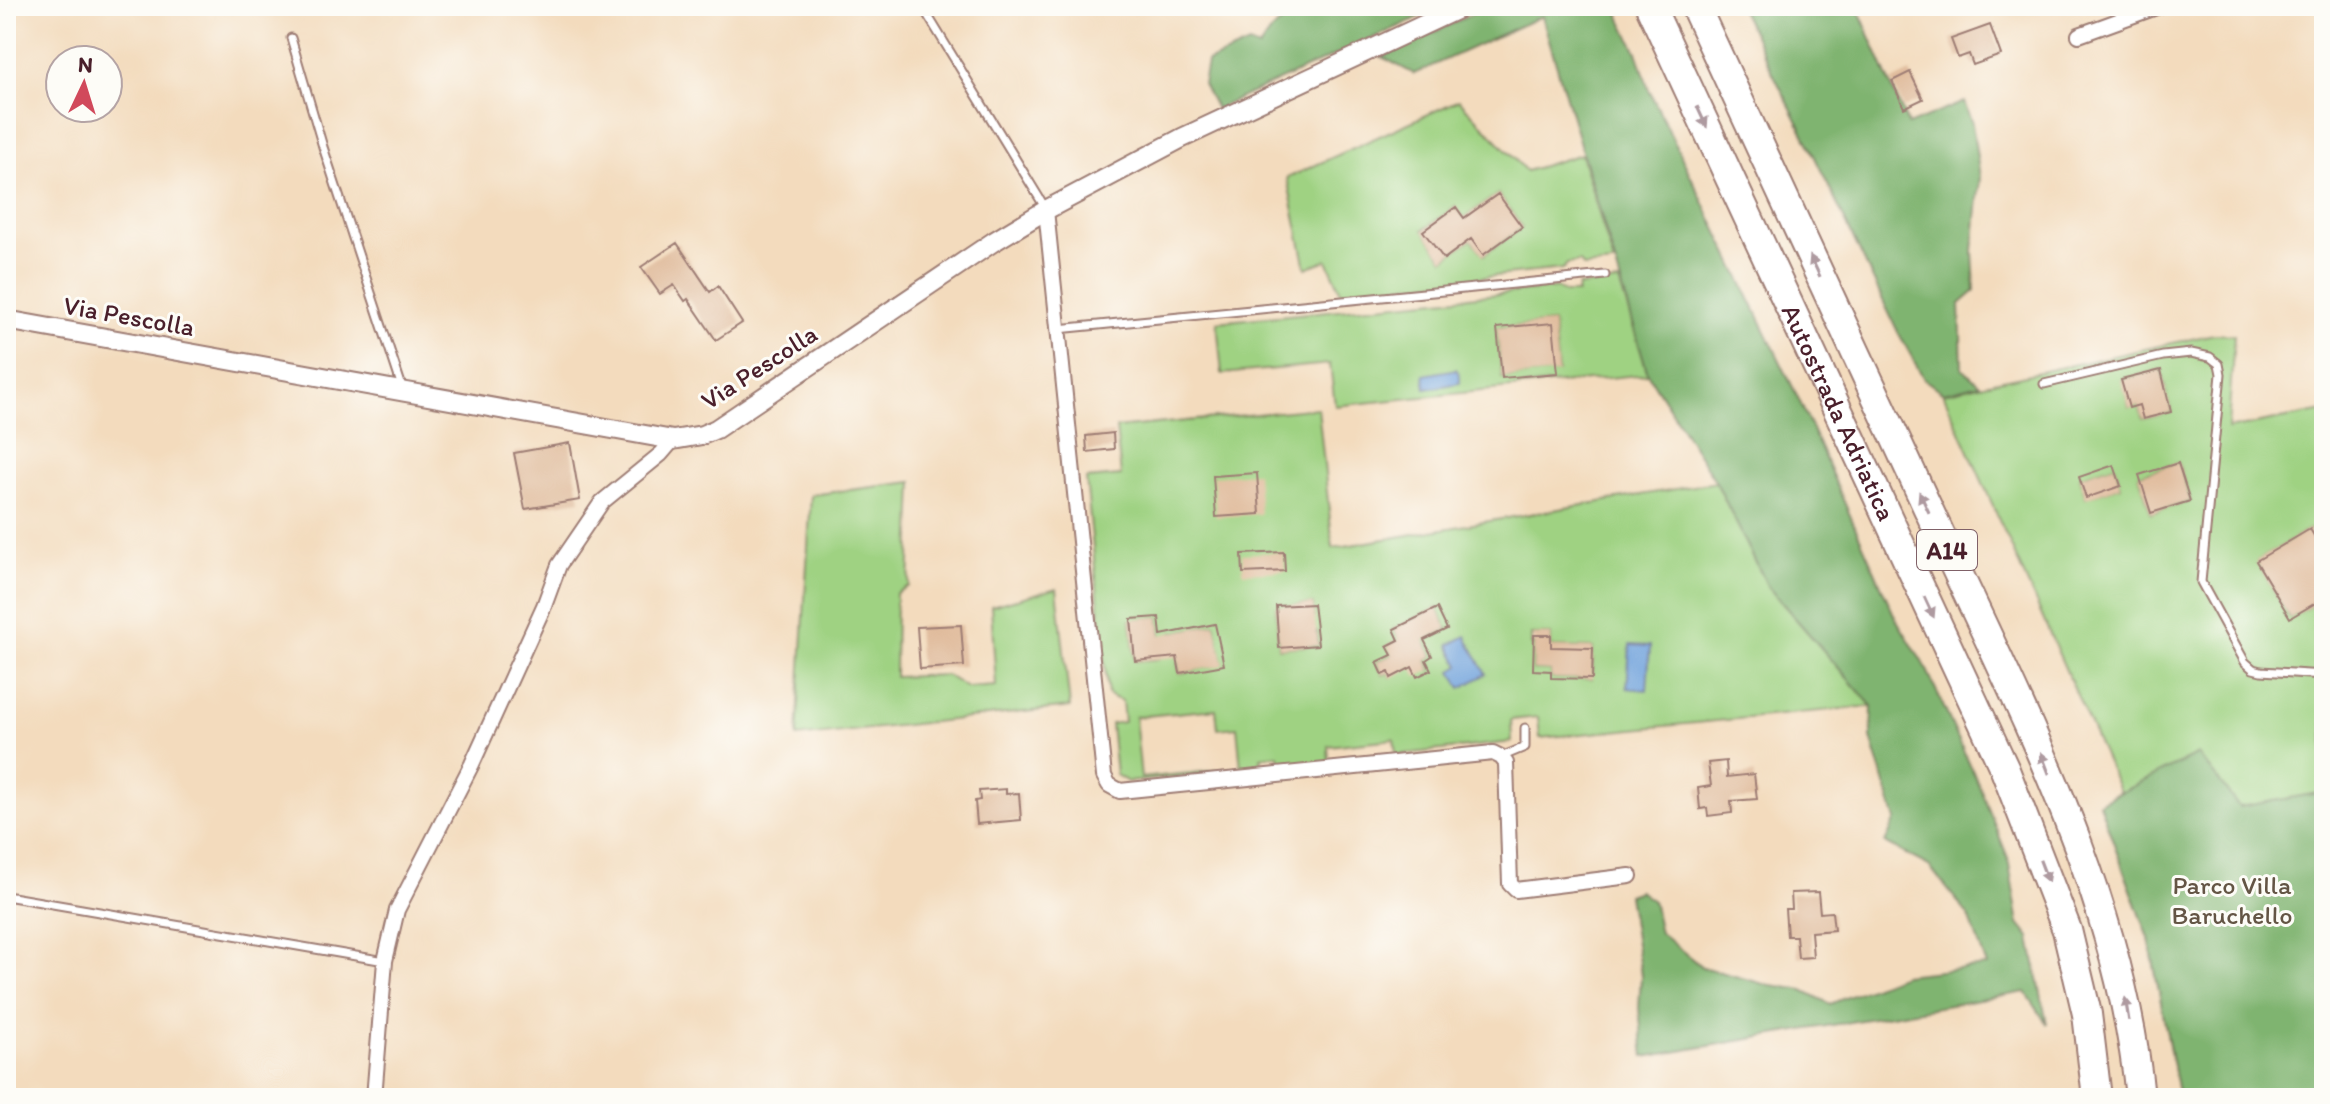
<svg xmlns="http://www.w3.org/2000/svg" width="2330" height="1104" font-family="Itim,sans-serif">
<rect width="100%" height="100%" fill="#fdfcf7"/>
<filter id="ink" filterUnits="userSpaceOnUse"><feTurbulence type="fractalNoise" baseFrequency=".0125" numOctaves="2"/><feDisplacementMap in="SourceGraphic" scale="16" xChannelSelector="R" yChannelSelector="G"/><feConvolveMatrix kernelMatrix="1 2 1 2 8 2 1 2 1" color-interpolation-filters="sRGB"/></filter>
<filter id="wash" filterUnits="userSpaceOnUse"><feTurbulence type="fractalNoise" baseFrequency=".006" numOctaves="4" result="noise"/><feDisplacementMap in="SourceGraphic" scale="32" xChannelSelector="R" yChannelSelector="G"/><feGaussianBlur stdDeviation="1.8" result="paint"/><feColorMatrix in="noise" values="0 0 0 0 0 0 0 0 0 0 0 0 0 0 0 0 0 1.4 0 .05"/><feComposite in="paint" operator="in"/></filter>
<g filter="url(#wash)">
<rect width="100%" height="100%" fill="#f3dbbd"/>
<!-- green -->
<path fill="#9fd282" stroke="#747856" stroke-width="2" fill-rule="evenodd" d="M 1459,100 L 1526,171 L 1581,154 L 1614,264 L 1584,267 L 1580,262 L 1567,264 L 1563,269 L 1341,292 L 1327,260 L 1306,268 L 1287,178 ZM 1498,194 L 1522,227 L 1484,255 L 1471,239 L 1444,259 L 1423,230 L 1455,207 L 1464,218 Z
M 1619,282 L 1648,374 L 1335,406 L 1330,364 L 1222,374 L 1217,322 L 1557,288 L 1565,293 L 1577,293 L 1578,286 ZM 1553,323 L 1558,372 L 1502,378 L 1497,328 Z
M 2214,334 L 2234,335 L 2228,429 L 2324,411 L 2324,552 L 2310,529 L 2257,561 L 2290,618 L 2324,598 L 2324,1098 L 2179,1098 L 2149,938 L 2099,803 L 2120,792 L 1943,393 ZM 2161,370 L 2171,412 L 2143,419 L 2139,405 L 2129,407 L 2122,380 ZM 2178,463 L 2190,501 L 2151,513 L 2139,475 ZM 2114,465 L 2121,486 L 2086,497 L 2079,477 Z
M 1318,408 L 1333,548 L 1716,482 L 1768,587 L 1872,706 L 1540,738 L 1538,717 L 1511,720 L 1512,742 L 1396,755 L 1394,739 L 1328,746 L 1329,763 L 1281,767 L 1279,755 L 1261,757 L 1262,769 L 1128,782 L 1116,775 L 1111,724 L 1124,722 L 1122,701 L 1108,695 L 1086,479 L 1121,476 L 1116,428 ZM 1313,604 L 1314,619 L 1296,633 L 1317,631 L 1318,645 L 1279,648 L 1276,607 ZM 1437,608 L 1447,629 L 1424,640 L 1432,656 L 1426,660 L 1431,670 L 1411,664 L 1391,677 L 1389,672 L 1383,675 L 1377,662 L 1392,655 L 1388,646 L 1399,640 L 1394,629 ZM 1159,617 L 1161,634 L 1158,635 L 1160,659 L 1135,661 L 1131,620 ZM 1215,624 L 1223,664 L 1180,673 L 1172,633 ZM 1531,635 L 1551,635 L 1551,647 L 1593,648 L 1592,679 L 1551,678 L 1551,671 L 1533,670 L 1534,645 L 1531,645 ZM 1216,709 L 1218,729 L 1237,727 L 1241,768 L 1141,778 L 1135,717 Z
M 913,482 L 909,586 L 896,593 L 895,677 L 946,675 L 967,688 L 996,686 L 991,606 L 1057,588 L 1070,707 L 797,737 L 811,495 Z"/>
<!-- forest -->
<path fill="#7fb470" stroke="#646a4e" stroke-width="2" d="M 1304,6 L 1444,6 L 1216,109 L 1203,84 L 1207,62 L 1249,44 L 1259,48 L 1272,30 Z
M 1489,6 L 1615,6 L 1638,54 L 1649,90 L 1799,400 L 1895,617 L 1927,670 L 1978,783 L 2008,858 L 2019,924 L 2030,938 L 2047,1024 L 2026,992 L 1644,1057 L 1639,1008 L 1641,975 L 1628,895 L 1639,891 L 1653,901 L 1660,933 L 1702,967 L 1764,984 L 1803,990 L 1830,1004 L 1903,975 L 1987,966 L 1969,916 L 1929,866 L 1885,843 L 1896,820 L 1871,738 L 1872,706 L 1768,587 L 1716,482 L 1648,374 L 1542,16 L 1414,74 L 1382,57 Z
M 1739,6 L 1857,6 L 1908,125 L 1964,102 L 1972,124 L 1980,177 L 1973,251 L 1975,291 L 1960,304 L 1962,368 L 1980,384 L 1943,393 L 1924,379 L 1898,332 L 1802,130 Z
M 2198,754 L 2239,807 L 2324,792 L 2324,1098 L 2179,1098 L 2149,938 L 2099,803 Z"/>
<!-- water -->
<path fill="#70a2dc" stroke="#5d6084" stroke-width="2" d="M 1456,369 L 1460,375 L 1460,383 L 1426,389 L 1424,375 Z
M 1466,636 L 1486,674 L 1461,688 L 1452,671 L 1460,666 L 1449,645 Z
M 1630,645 L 1650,646 L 1647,690 L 1627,688 Z"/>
<g id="blocks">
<!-- building -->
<path fill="#dfb999" d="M 1990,25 L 2001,55 L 1973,65 L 1969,54 L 1958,58 L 1951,39 Z
M 1910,72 L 1923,99 L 1904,108 L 1892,81 Z
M 1498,194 L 1522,227 L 1483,255 L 1471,239 L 1444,259 L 1423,231 L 1456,207 L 1464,218 Z
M 677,243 L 710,292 L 718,286 L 742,323 L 716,340 L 688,299 L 685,301 L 674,285 L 660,294 L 641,267 Z
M 1553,323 L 1558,373 L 1502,378 L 1497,328 Z
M 2161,370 L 2171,412 L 2143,419 L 2139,405 L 2129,408 L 2121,380 Z
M 1113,433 L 1114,449 L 1087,452 L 1086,436 Z
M 570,443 L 580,500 L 525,509 L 514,453 Z
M 2178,463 L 2190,501 L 2151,513 L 2139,475 Z
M 2114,465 L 2121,486 L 2086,498 L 2079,477 Z
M 1257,473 L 1260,514 L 1216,517 L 1213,476 Z
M 2310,529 L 2324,552 L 2324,598 L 2290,618 L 2256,561 Z
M 1284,552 L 1285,571 L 1243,573 L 1242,554 Z
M 1313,604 L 1318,645 L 1279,648 L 1276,606 Z
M 1437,608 L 1447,629 L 1424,640 L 1432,656 L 1426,660 L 1431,670 L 1417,677 L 1412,667 L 1391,678 L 1389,672 L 1383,675 L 1377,662 L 1392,655 L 1387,646 L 1399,640 L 1394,629 Z
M 1159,617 L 1161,635 L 1215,624 L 1224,665 L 1180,673 L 1177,657 L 1135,661 L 1131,619 Z
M 961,625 L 964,666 L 920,669 L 917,627 Z
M 1534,635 L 1551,635 L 1551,647 L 1593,648 L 1592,679 L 1551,678 L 1551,671 L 1533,670 Z
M 1726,761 L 1727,777 L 1754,774 L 1757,799 L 1731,801 L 1732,813 L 1708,816 L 1707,808 L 1700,809 L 1698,788 L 1711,786 L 1708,763 Z
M 1006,789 L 1006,794 L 1019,793 L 1021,820 L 977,824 L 975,801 L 980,800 L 979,791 Z
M 1818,892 L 1820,913 L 1832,912 L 1834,930 L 1811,932 L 1813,957 L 1798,958 L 1796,936 L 1787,936 L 1785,909 L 1792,909 L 1791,893 Z"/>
</g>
</g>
<g filter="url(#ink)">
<use href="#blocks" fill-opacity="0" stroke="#9e7d74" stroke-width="2"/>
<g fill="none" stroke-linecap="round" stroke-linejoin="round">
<defs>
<path id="service" d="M 922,6 L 1046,209
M 291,38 L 323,147 L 403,390
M 1058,329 L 1605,275
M 2044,384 L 2163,356 L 2191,353 L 2210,357 L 2219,364 L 2221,374 L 2201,582 L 2245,662 L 2253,669 L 2261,671 L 2324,675
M 1501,757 L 1525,747 L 1525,728
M 6,896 L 385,961"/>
<path id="minor" d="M 2079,35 L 2159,6
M 1046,210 L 1104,776 L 1109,785 L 1120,791 L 1493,753 L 1501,757 L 1506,763 L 1510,884 L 1516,890 L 1630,876
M 374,1098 L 385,961 L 397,910 L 472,764 L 544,606 L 559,565 L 602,502 L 661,454 L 673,440"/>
<path id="tertiary" d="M 6,320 L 673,440 L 702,435 L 716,429 L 993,242 L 1046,210 L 1182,138 L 1464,6"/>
<g id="motorway">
<path id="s1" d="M 1650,6 L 2005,770 L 2067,930 L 2087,1014 L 2097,1098"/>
<path d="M 1695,6 C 1778,185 1861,364 1944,543 C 2026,720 2121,900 2140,1098"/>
</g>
</defs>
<!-- service casing -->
<use href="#service" stroke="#9e7d74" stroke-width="11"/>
<!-- minor casing -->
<use href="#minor" stroke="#9e7d74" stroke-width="18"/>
<!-- tertiary casing -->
<use href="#tertiary" stroke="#9e7d74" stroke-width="22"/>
<!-- motorway casing -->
<use href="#motorway" stroke="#9e7d74" stroke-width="32"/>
<!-- service -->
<use href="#service" stroke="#fff" stroke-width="7"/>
<!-- minor -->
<use href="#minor" stroke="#fff" stroke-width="14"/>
<!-- tertiary -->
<use href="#tertiary" stroke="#fff" stroke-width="18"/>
<!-- motorway -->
<use href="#motorway" stroke="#fff" stroke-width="28"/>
</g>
<!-- one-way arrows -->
<defs><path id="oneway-solid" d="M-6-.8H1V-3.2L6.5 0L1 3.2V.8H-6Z" transform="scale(2)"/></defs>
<g fill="#ae9aa0">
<use href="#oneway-solid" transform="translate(1702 117) rotate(65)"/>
<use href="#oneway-solid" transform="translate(1815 266) rotate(-115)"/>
<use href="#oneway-solid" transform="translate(1924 502) rotate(-115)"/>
<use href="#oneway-solid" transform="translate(1929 607) rotate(65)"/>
<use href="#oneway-solid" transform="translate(2045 763) rotate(-111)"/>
<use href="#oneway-solid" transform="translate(2044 871) rotate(69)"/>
<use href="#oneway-solid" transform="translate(2127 1009) rotate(-99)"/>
</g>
</g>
<g text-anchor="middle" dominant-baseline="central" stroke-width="6" stroke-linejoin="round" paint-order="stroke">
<!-- shield labels -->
<rect fill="#fdfcf7" stroke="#806168" stroke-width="2" x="1917" y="530" width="60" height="40" rx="6"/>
<g font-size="24" font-weight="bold" fill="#4a1f2b">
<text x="1947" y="550">A14</text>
</g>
<!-- street labels -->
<g font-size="26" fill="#4a1f2b" stroke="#fdfcf7">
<text transform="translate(129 316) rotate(10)">Via Pescolla</text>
<text transform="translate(759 367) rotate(-33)">Via Pescolla</text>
<text stroke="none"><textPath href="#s1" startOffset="448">Autostrada Adriatica</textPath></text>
</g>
<!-- park labels -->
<g font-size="26" fill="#645545" stroke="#fdfcf7">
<text x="2232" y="885">Parco Villa<tspan x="2232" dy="30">Baruchello</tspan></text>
</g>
</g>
<!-- margin -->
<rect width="2330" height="1104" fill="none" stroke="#fdfcf7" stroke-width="32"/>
<!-- north arrow -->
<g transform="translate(84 84) rotate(4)"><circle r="38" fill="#fdfcf7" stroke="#b5a4a5" stroke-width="2"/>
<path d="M0-6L14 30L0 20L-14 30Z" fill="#d1495b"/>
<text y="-12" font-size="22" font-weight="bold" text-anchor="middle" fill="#4a1f2b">N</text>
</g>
</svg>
